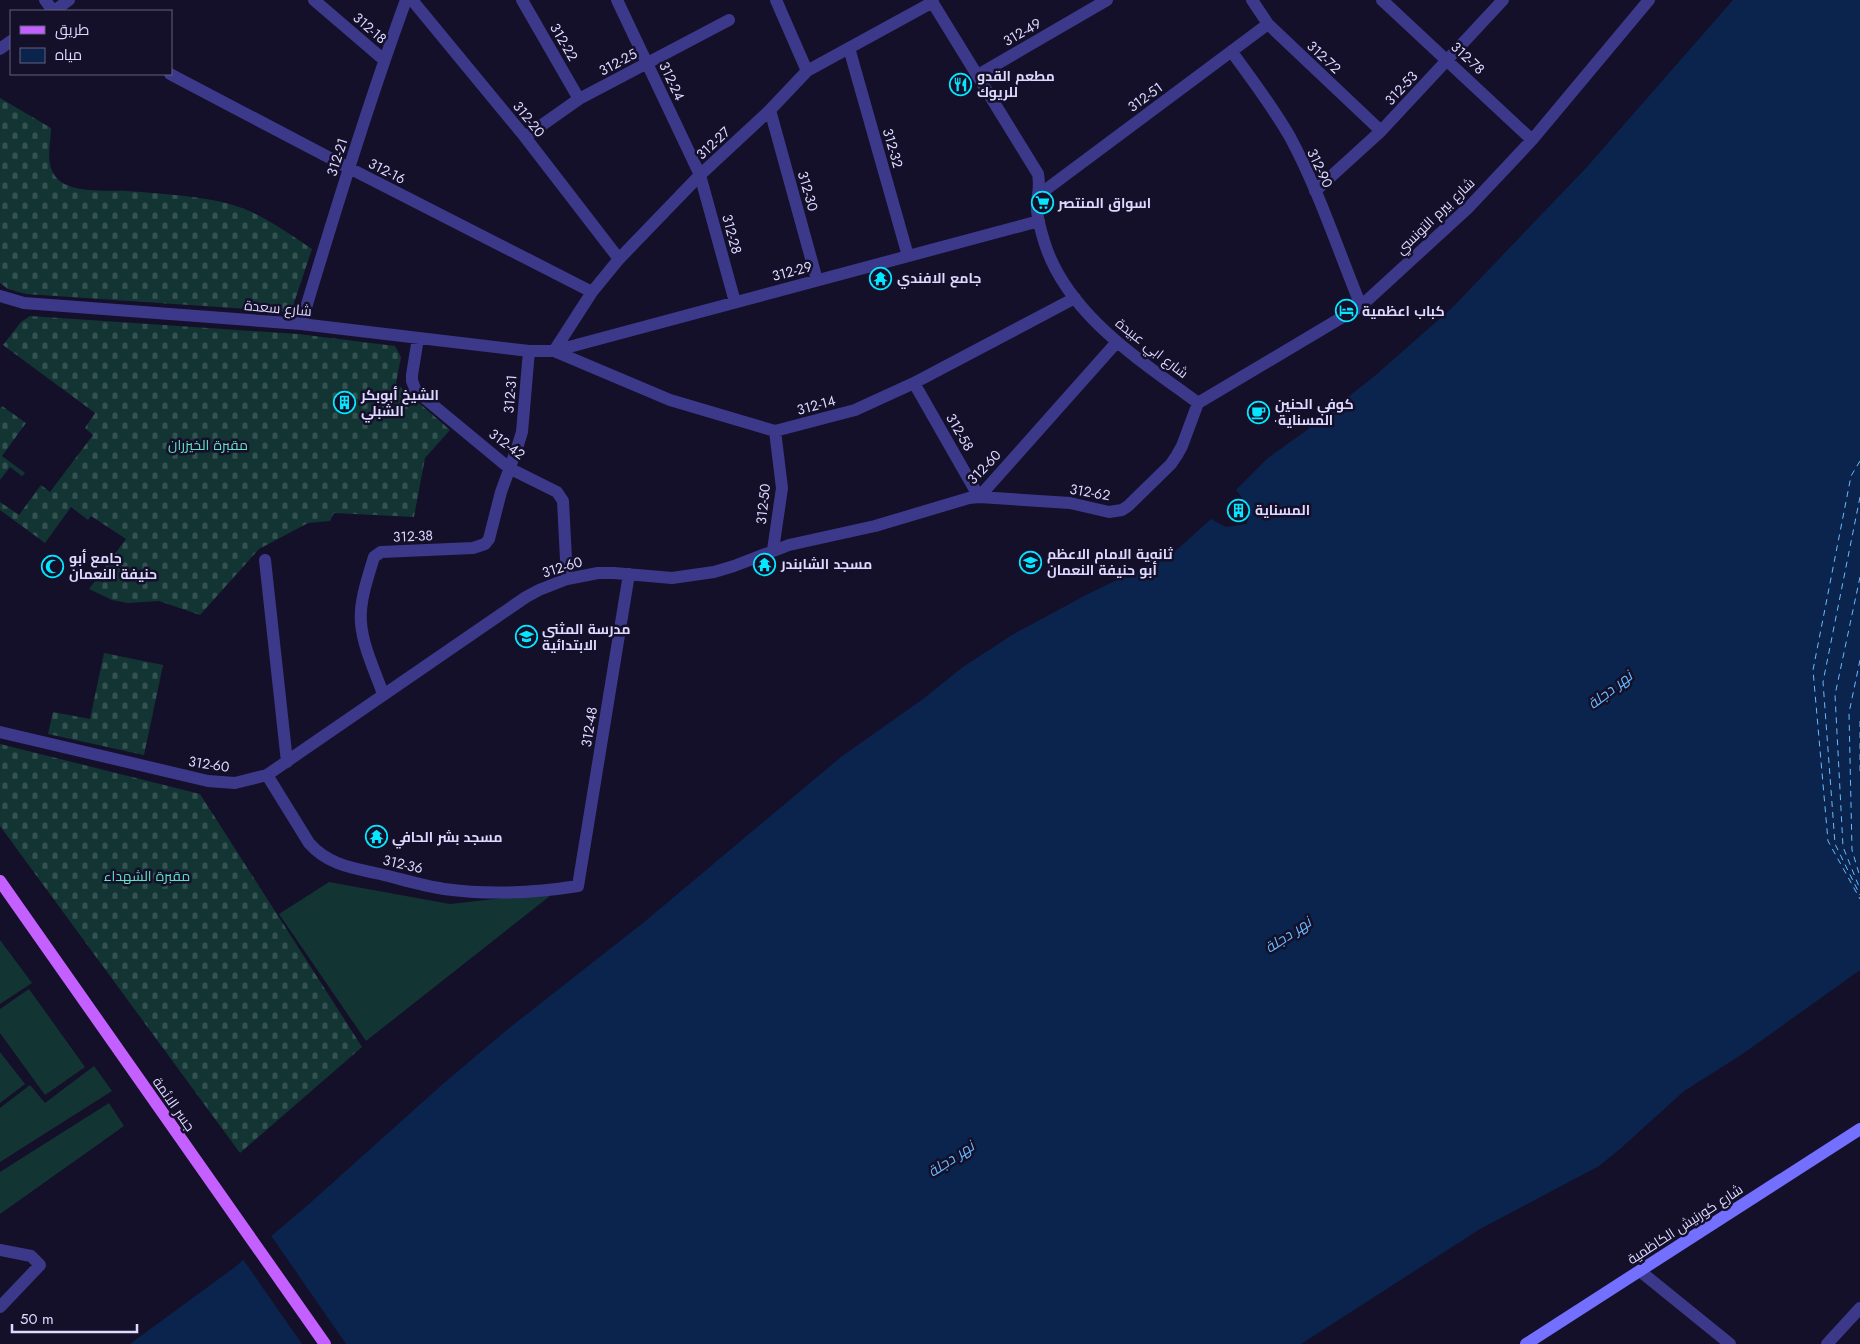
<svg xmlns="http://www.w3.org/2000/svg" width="1860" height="1344" font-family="Jost,Cairo,sans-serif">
<defs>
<pattern id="cemetery-stones" width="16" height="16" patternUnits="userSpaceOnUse" patternTransform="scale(1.25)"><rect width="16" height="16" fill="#123533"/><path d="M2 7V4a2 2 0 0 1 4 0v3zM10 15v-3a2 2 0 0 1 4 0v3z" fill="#345252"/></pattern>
</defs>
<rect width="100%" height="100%" fill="#14102a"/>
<!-- grass -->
<path fill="#123533" d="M 329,882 L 450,904 L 555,892 L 366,1041 L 279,914 Z
M 0,940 L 32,983 L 0,1004 Z
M 29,989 L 85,1067 L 45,1095 L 0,1033 L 0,1009 Z
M 0,1052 L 25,1084 L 0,1103 Z
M 94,1066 L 112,1091 L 0,1162 L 0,1108 L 30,1085 L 45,1103 Z
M 109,1103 L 124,1126 L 0,1214 L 0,1172 Z"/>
<!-- cemetery -->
<path fill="url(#cemetery-stones)" d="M 0,98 L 51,128 C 51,143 45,162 55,176 C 67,194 107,190 127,191 C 163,194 214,196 247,210 C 270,220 291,235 312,249 L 291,312 L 26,294 L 8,289 L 0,283 Z
M 30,316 L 298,334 L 395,346 L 401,357 L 396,383 L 450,430 L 425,458 L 414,517 L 334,513 L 330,521 L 308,523 L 259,549 L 200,615 L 159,601 L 128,603 L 112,600 L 89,589 L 126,539 L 91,516 L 88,520 L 71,507 L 45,543 L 0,510 L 0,502 L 19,515 L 41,485 L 50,492 L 93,435 L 85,428 L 95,413 L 3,345 L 21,322 Z
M 2,406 L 26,423 L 2,456 L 25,473 L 22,476 L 10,467 L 0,480 L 0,408 Z
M 104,653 L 163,665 L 144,755 L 48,734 L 53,712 L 90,719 Z
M 0,744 L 200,794 L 362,1047 L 240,1153 L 0,826 Z"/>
<!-- water -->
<path fill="#0b244e" d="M 1733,0 L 1860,0 L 1860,970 L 1741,1055 L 1684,1091 L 1620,1149 L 1599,1166 L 1480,1229 L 1301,1344 L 130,1344 L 235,1267 L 309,1204 L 444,1083 L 508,1029 L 643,923 L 841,757 L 923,699 L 963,667 L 1012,635 L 1088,594 L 1162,558 L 1179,548 L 1211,519 L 1226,527 L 1247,524 C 1249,514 1253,507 1242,501 L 1241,496 L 1236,490 L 1268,458 L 1307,430 L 1377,374 L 1453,307 L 1586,168 Z"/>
<!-- pier -->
<path fill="#14102a" d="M 270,1234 L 346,1344 L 302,1344 L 242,1258 Z"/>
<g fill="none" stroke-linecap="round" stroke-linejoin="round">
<!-- ferry -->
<path stroke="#67baff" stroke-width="1" stroke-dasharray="6 5" stroke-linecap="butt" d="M 1860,461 L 1851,476 L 1813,670 L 1828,841 L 1860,899
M 1860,497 L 1823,682 L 1835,844 L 1860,895
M 1860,577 L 1835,695 L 1843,847 L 1860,889
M 1860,660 L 1849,713 L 1852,850 L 1860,877
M 1860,721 L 1860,772"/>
<!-- street -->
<path stroke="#3c398b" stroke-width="12" d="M 45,0 L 53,11
M 314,0 L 384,60
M 412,0 L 525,137 L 619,259
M 522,0 L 579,99
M 617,0 L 700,175 L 735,302
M 776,0 L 807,71
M 931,0 L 1038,174 C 1041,190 1036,197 1037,211 C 1038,221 1041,231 1044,241 C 1066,314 1140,360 1198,403
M 1252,0 L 1268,24 L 1381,131
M 1382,0 L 1532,140
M 54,11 L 69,0
M 849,48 L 908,256
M 0,49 L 11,41
M 1232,52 C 1252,80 1273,107 1290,137 C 1319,191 1338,250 1361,306
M 170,74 L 349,168 L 592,292
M 978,75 L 1107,0
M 770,110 L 817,280
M 525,137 L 579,99 L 729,20
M 1315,191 L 1381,131 L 1503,0
M 1040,194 L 1268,24
M 0,296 L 24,303 L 301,324 L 529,351 L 554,351 L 1039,221
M 301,324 C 334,215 367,107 406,0
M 418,338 L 412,375 L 412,381 L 416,391 L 509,468 L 557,492 L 563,501 L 567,579
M 554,351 L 670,400 L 775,431 L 855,410 L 914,383 L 1075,298
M 554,351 L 592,292 L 619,259 L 700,175 L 770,110 L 807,71 L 933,2
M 914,383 L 979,497 L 1070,503 L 1109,512 L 1122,510 L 1128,506 L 1171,464 L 1177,455 L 1182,446 L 1198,403
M 1198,403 L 1361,306 L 1469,207 L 1532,140 L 1649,0
M 773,550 L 782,488 L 775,431
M 265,560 L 287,762
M 383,694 C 375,671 363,647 361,623 C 359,602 368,577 374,557 L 381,552 L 473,548 L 485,544 L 489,539 L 501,492 L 517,448 L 522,432 L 529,351
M 0,732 L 208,781 L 235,783 L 267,775 L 526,597 L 539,590 L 567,579 L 598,573 L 614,573 L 672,578 L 714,572 L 734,566 L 789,545 L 875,526 L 969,498 L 979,497 L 1116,343
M 267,775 L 309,843 C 328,865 353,868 380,874 C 401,879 423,886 444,889 C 488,895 534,893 578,886 L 629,574
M 0,1250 L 31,1256 L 40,1265 L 0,1307
M 1640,1271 L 1730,1344
M 1827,1344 L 1860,1308"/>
<!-- secondary -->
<path stroke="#7370ff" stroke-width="12" d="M 1526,1344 L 1860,1129"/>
<!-- primary -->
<path stroke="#c360ff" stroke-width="12" d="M 0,881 L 325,1344"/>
</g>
<!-- icons -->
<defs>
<symbol id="restaurant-ring" viewBox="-11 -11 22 22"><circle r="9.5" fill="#14102a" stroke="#05e7ff" stroke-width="1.5"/><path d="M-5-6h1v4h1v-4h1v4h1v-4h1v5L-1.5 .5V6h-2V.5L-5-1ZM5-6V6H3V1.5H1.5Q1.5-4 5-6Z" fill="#05e7ff"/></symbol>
<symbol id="supermarket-ring" viewBox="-11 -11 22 22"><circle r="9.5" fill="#14102a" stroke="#05e7ff" stroke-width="1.5"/><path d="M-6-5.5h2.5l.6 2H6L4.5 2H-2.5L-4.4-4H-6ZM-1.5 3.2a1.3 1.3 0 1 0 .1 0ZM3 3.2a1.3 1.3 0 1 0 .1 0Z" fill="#05e7ff"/></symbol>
<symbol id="temple-ring" viewBox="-11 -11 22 22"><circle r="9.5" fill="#14102a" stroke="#05e7ff" stroke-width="1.5"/><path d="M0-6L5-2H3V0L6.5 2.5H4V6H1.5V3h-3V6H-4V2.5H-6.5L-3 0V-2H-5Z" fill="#05e7ff"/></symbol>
<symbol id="hotel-ring" viewBox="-11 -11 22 22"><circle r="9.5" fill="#14102a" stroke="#05e7ff" stroke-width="1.5"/><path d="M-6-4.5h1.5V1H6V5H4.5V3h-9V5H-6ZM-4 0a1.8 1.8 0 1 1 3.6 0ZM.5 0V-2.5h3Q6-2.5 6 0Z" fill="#05e7ff"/></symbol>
<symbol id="building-ring" viewBox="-11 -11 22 22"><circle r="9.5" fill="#14102a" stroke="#05e7ff" stroke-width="1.5"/><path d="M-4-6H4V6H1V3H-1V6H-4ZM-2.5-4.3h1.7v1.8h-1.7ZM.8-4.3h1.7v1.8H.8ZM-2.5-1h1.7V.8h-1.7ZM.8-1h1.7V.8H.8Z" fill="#05e7ff"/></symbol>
<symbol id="cafe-ring" viewBox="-11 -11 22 22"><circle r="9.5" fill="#14102a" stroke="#05e7ff" stroke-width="1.5"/><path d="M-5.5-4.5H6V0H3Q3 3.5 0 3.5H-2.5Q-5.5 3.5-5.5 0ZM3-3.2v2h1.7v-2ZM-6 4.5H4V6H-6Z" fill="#05e7ff"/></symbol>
<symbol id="school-ring" viewBox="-11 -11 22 22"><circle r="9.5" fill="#14102a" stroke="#05e7ff" stroke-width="1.5"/><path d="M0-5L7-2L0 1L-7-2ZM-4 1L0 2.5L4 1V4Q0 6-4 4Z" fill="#05e7ff"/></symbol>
<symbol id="mosque-ring" viewBox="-11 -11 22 22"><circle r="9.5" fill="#14102a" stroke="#05e7ff" stroke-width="1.5"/><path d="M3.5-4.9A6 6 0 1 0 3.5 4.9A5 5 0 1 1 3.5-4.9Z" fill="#05e7ff"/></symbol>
</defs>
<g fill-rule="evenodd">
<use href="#restaurant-ring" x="948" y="72" width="25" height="25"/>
<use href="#supermarket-ring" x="1030" y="190" width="25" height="25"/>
<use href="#temple-ring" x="868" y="266" width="25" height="25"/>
<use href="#hotel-ring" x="1334" y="298" width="25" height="25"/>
<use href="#building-ring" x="332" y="390" width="25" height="25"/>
<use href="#cafe-ring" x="1246" y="400" width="25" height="25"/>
<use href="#building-ring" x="1226" y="498" width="25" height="25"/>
<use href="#school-ring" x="1018" y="550" width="25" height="25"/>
<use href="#temple-ring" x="752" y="552" width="25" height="25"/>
<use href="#mosque-ring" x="40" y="554" width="25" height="25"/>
<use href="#school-ring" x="514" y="624" width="25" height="25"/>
<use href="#temple-ring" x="364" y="824" width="25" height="25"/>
</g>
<g text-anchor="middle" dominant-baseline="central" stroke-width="5" stroke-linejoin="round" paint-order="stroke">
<!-- street labels -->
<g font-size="14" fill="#ddd9ff" stroke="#14102a">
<text transform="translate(370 28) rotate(41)">312-18</text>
<text transform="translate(1022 32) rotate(-30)">312-49</text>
<text transform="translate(564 42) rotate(60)">312-22</text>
<text transform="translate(1324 57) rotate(43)">312-72</text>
<text transform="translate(1468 58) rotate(43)">312-78</text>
<text transform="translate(618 62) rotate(-28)">312-25</text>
<text transform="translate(672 81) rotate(65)">312-24</text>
<text transform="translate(1401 88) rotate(-47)">312-53</text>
<text transform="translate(1145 97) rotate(-36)">312-51</text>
<text transform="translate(529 119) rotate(51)">312-20</text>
<text transform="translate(713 143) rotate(-43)">312-27</text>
<text transform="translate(893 148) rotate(74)">312-32</text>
<text transform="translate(337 157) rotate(-72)">312-21</text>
<text transform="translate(1320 168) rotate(65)">312-90</text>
<text transform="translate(387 171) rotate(27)">312-16</text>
<text transform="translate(808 191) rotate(74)">312-30</text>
<text transform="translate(1435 216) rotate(-44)">شارع بيرم التونسي</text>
<text transform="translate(732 234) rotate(75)">312-28</text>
<text transform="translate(792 271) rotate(-15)">312-29</text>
<text transform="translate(278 308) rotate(5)">شارع سعدة</text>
<text transform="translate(1152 348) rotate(38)">شارع ابي عبيدة</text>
<text transform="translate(510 394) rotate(-85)">312-31</text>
<text transform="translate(816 405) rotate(-15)">312-14</text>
<text transform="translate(960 432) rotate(60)">312-58</text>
<text transform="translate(507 444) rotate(37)">312-42</text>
<text transform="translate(984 467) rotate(-46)">312-60</text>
<text transform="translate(1090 492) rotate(10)">312-62</text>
<text transform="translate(763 504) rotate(-84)">312-50</text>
<text transform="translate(413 536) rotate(-2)">312-38</text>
<text transform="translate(562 567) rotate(-17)">312-60</text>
<text transform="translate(589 727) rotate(-81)">312-48</text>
<text transform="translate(209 764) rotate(9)">312-60</text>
<text transform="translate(403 864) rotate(13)">312-36</text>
<text transform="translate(174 1104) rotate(55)">جسر الائمة</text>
<text transform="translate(1685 1224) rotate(-33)">شارع كورنيش الكاظمية</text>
</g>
<!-- poi labels -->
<g font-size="14" font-weight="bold" fill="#ddd9ff" stroke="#14102a" text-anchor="start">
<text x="977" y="76">مطعم القدو<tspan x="977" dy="16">للريوك</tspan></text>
<text x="1058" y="203">اسواق المنتصر</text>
<text x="897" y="278">جامع الافندي</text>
<text x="1362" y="311">كباب اعظمية</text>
<text x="361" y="395">الشيخ أبوبكر<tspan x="361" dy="16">الشبلي</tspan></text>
<text x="1275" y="404">كوفي الحنين<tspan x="1275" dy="16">-المسناية</tspan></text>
<text x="1255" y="510">المسناية</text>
<text x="1047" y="554">ثانوية الامام الاعظم<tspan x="1047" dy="16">أبو حنيفة النعمان</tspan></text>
<text x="69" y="558">جامع أبو<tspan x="69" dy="16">حنيفة النعمان</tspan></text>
<text x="781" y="564">مسجد الشابندر</text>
<text x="542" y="629">مدرسة المثنى<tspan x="542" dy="16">الابتدائية</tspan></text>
<text x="392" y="837">مسجد بشر الحافي</text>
</g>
<!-- park labels -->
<g font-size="14" fill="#60e4c2" stroke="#14102a">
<text x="208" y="445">مقبرة الخيزران</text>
<text x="147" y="876">مقبرة الشهداء</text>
</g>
<!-- water labels -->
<g font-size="15" font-style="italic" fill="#67baff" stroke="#14102a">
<text transform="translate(1610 690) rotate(-38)">نهر دجلة</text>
<text transform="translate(1288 935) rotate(-34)">نهر دجلة</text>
<text transform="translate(951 1159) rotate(-34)">نهر دجلة</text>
</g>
</g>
<!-- legend -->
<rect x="10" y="10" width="162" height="65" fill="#14102a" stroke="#64607f"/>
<rect x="20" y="26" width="25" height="8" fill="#c360ff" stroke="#64607f"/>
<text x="55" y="35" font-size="15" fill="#ddd9ff">طريق</text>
<rect x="20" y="48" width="25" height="15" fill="#0b244e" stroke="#64607f"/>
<text x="55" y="60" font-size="15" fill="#ddd9ff">مياه</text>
<!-- scale -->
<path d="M12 1324v8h125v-8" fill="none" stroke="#ddd9ff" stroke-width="2.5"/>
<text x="20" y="1324" font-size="15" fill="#ddd9ff" stroke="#14102a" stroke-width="4" paint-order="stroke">50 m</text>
</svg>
